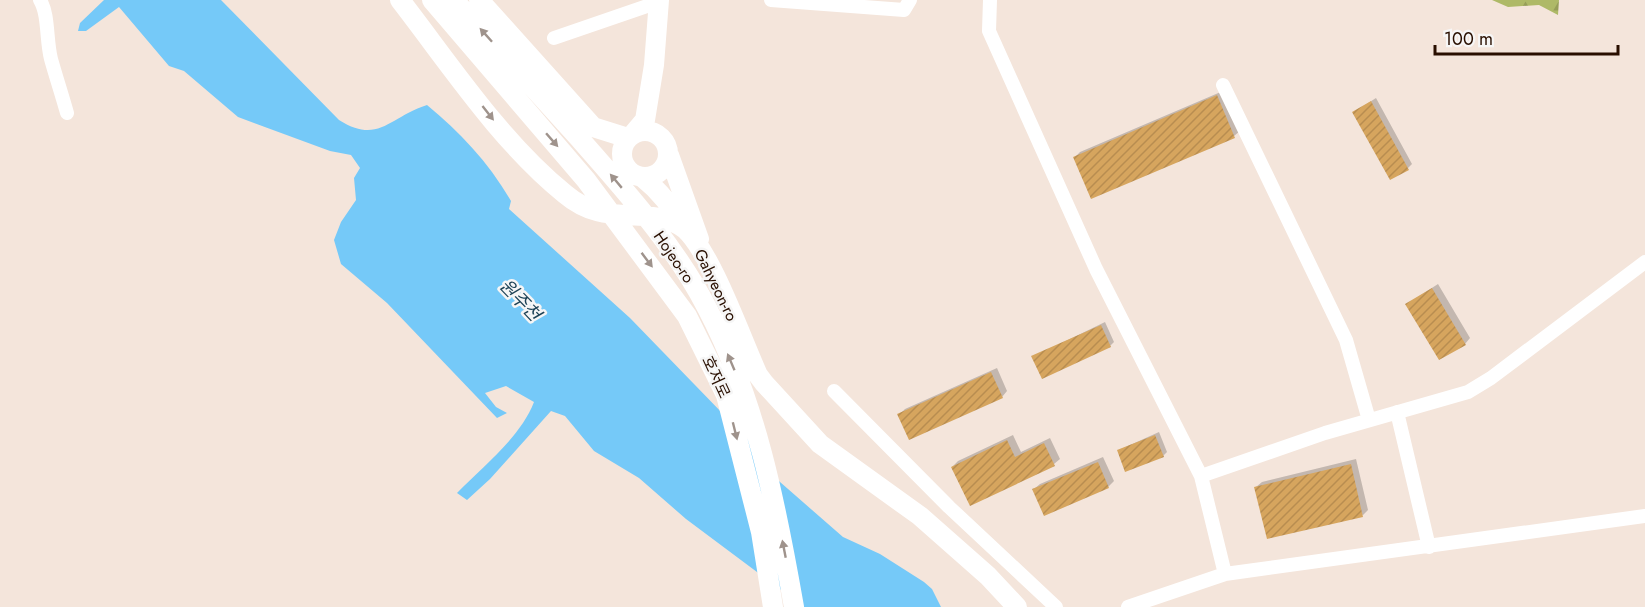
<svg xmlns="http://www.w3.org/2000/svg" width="1645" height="607" font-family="Jost,'Noto Sans KR',sans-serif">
<defs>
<pattern id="forest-firs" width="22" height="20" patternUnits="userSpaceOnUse" patternTransform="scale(1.5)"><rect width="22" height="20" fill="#aeb967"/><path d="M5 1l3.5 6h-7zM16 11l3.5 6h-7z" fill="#969e58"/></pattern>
<pattern id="building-hatch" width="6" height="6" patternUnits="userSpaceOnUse" patternTransform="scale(1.5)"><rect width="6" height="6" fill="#d6a55e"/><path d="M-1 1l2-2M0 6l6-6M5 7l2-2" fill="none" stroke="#b88d50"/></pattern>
</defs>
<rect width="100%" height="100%" fill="#f4e5db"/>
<!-- forest -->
<path fill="url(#forest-firs)" d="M 1492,0 L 1559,0 L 1558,15 L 1539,5 L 1508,7 Z"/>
<!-- water -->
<path fill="#75c9f8" d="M 104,0 L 221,0 L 339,120 C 379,145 389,117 427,105 C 460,132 489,163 511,201 L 509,209 L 630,318 L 758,450 L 757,462 L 843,537 L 880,554 L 924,582 L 932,589 L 941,607 L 804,607 L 686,519 L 639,478 L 594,451 L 565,416 L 551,411 L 490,479 L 467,500 L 457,493 C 483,466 520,438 534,402 L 506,386 L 485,393 L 496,407 L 507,413 L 497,418 L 387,303 L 341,264 L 334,240 L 341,222 L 356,200 L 354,178 L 360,168 L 351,155 L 330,151 L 238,117 L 184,71 L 169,66 L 119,7 L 86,31 L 78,31 L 80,23 Z"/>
<!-- shadow -->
<path fill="#0003" d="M 1223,91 L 1240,131 L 1234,136 L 1075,157 L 1080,152 Z
M 1376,98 L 1412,164 L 1408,168 L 1354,112 Z
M 1438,284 L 1470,338 L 1465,344 L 1407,304 Z
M 1105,322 L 1114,342 L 1110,346 L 1033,357 Z
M 997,368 L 1007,391 L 1002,397 L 899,415 L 905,409 Z
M 1159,432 L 1167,452 L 1163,456 L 1119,450 Z
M 1013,435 L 1021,452 L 1050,438 L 1060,459 L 1054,464 L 970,504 L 952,467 L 958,461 Z
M 1103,457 L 1114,481 L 1108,487 L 1034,489 L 1040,484 Z
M 1356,459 L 1368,510 L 1363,515 L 1256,487 L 1262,482 Z"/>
<!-- building -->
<path fill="url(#building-hatch)" d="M 1217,95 L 1235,138 L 1091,199 L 1073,157 Z
M 1371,101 L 1409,170 L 1390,180 L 1352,112 Z
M 1432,288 L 1466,345 L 1439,360 L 1405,304 Z
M 1101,325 L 1111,347 L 1042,379 L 1031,356 Z
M 991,372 L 1003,398 L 909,440 L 897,414 Z
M 1155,435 L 1164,457 L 1125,472 L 1117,450 Z
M 1007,440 L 1015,457 L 1044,443 L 1055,466 L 970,506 L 951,467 Z
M 1098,462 L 1109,488 L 1044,516 L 1032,489 Z
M 1351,464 L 1363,517 L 1267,539 L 1254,487 Z"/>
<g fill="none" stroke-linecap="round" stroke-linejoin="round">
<!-- street -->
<path stroke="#fff" stroke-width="14" d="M 40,0 C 49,15 46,40 51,59 C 56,77 62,95 67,113
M 771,0 L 904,10 L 910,0
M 990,0 L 989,31 L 1096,269 L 1201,476 L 1225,574
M 554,38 L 659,2
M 1223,85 L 1346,340 L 1369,420
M 834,391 L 949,507 L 1056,607
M 1397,412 L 1429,547
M 1201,476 L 1325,433 L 1468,392 L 1491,378 L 1645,262
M 1128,607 L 1225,574 L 1645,516"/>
<!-- secondary -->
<path stroke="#fff" stroke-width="20" d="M 400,0 C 451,66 500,141 565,194 C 597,221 624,212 660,218 C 668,219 679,224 685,229 C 712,254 741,338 758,375 L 764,383 L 820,444 L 920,516 L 988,576 L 1017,607
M 432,0 L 586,180 L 687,316 L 726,395 L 761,532 L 773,607
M 454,0 C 496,46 537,92 579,138 C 625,191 675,245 707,308 C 756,401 776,504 794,607
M 479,0 L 593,127 L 628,138
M622 154a23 23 0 1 1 46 0a23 23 0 1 1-46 0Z
M 634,133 L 645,120 L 654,65 L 659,0
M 669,155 L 699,239
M 642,177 C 661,192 673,208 684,228"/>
</g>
<!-- one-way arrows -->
<defs><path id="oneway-solid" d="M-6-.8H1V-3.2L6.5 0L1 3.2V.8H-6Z" transform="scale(1.5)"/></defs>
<g fill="#9f938c">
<use href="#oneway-solid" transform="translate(486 35) rotate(-132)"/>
<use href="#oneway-solid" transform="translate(488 113) rotate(52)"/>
<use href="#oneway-solid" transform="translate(552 140) rotate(49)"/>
<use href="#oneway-solid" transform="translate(616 181) rotate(-130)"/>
<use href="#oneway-solid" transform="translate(647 260) rotate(53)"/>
<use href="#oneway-solid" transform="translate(731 362) rotate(-113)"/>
<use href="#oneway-solid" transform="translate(735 431) rotate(76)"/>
<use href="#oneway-solid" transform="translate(784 549) rotate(-101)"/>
</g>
<g text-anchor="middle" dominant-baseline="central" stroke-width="5" stroke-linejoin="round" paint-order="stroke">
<!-- street labels -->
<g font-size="16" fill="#290f00" stroke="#f6f6f6">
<text transform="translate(674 257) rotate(56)">Hojeo-ro</text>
<text transform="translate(716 285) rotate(64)">Gahyeon-ro</text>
<text transform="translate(716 377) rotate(65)">호저로</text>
</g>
<!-- water labels -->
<g font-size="18" font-style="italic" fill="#1e4357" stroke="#f6f6f6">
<text transform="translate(520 300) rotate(46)">원주천</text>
</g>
</g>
<!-- scale -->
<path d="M1435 45v9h183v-9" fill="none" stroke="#290f00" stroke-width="3"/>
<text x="1444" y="45" font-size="18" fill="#290f00" stroke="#f6f6f6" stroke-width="4.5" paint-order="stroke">100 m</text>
</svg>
